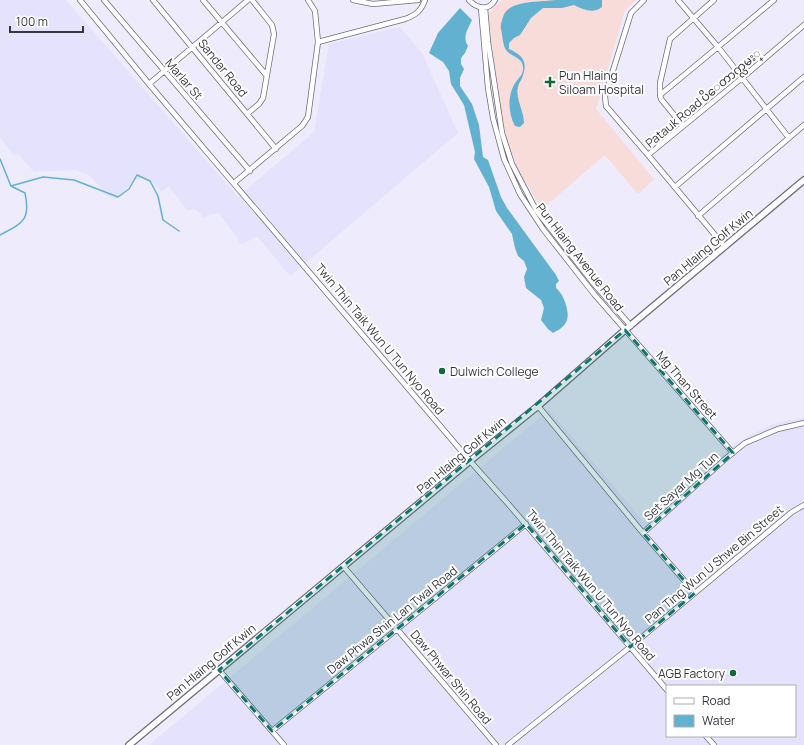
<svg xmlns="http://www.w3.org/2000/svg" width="804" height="745" font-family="Manrope,'Noto Sans Myanmar',sans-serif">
<rect width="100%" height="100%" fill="#edebfc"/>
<!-- built -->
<path fill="#e5e2fe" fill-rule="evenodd" d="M 0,0 L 66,0 L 238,197 L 314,132 L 329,44 L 400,27 L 422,53 L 458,133 L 290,276 L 257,236 L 242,245 L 219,213 L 203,217 L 196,210 L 187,210 L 169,186 L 162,192 L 146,178 L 141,178 L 135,180 L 116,199 L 108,196 L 89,175 L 76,170 L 34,172 L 18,154 L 14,156 L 0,137 Z
M 549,410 L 645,523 L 736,443 L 773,424 L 804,417 L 804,745 L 149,745 ZM 667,686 L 795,686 L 795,736 L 667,736 Z"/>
<!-- medical -->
<path fill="#f7dcda" d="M 503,0 L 636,0 L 625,10 L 596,109 L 654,179 L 638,194 L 605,155 L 542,209 L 520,174 L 507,141 L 502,117 L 488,16 L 496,4 Z"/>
<!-- water -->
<path fill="#62b1d1" d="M 556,0 L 602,0 L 602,7 C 593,14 584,10 574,5 L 562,8 L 543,8 L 531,18 L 520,35 L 514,38 L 509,43 L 509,49 C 524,56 528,62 522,78 C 521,81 518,84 518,87 C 515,98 524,111 524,123 L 520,127 L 515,126 C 508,113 507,94 516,82 C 519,77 523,75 523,69 C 524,57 511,57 506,50 C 503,46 502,33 501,29 C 500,25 502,21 503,17 C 508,0 539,2 556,0 Z
M 460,8 L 472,20 C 468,29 462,37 468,46 L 465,53 L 461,58 L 461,64 L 464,69 L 460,78 L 460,86 L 472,104 L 479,125 L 483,157 L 488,160 L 501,197 L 507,208 L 556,275 L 559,281 L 556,284 L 556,288 C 563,293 570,311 567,320 C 565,326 559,330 553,333 L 548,329 L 541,320 L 544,308 L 541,300 L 526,288 L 524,277 L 527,269 L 524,261 L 518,256 L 515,248 L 512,234 L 496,211 L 489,187 L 474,159 L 475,152 L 464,105 L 451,84 L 449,71 L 443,62 L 429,53 L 438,33 Z"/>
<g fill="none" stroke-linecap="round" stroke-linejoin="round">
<!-- stream -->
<path stroke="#62b1d1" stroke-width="1.5" d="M 0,159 L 11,186 L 25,193 C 31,221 22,223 0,235
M 11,186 L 43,177 L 74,180 L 118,197 L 129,189 L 137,175 L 150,181 L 158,196 L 163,220 L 179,231"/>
<defs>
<path id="minor" d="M 80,0 L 149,84 L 470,461 L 510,506 L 667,690
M 104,0 L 250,171
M 153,0 L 276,149
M 203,0 L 267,76
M 353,0 L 373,4 L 418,0
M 469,0 C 477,9 489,11 495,0
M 644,0 L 631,13 L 605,96 L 606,106 L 648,155
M 678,0 L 718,47 L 789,138
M 481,8 L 488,88 L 493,118 L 504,159 L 520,194 L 543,229 L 594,294 L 733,453
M 485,8 L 488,42 L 502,133 L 512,164 L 536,210 L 594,284 L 631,326
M 318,42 L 405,19 C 416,15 421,11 425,0
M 149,84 L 248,0
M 660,95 L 660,83 L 670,39 L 714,0
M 247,114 L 259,104 L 263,98 L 274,34 L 272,25 L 252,0
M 683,126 L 661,99 L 660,95 L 718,47 L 774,0
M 234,183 L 302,126 L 308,117 L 318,42 L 315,11 L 308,0
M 675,187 L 804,77
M 698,216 L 804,125
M 725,247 L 648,155 L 742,78 L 804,25
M 538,406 L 643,533
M 344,567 L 496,745
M 695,593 L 643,533 L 724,460 L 745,443 L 778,429 L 804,423
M 219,670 L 284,745
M 272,731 L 526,524
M 706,736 L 714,745
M 508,745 L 624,652 L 792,512 L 804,505"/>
<path id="tertiary" d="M 129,745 L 470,461 L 538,406 L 625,330 L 804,180"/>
</defs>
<!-- minor casing -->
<use href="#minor" stroke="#6e6c7e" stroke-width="6"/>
<!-- tertiary casing -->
<use href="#tertiary" stroke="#6e6c7e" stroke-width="8"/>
<!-- minor -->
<use href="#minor" stroke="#fff" stroke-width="4.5"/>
<!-- tertiary -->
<use href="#tertiary" stroke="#fff" stroke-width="5.5"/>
</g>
<!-- marked area -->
<path fill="#0f766e" fill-opacity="0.2" stroke="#0f766e" stroke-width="3" stroke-dasharray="8 5" stroke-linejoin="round" d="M 625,330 L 733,453 L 643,533 L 695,593 L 630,647 L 526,524 L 272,731 L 219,670 Z"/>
<!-- markers -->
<g fill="#136739" stroke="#fff" stroke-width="1.5">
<path d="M548 76h4v4h4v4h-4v4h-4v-4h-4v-4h4z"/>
<circle cx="442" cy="371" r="4"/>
<circle cx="733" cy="673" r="4"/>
</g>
<g text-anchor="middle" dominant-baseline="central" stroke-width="4" stroke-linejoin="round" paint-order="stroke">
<!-- street labels -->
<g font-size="12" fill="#37363e" stroke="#fff">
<text transform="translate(223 68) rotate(51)">Sandar Road</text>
<text transform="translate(184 79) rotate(49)">Marlar St</text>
<text transform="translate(703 98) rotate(-40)">Patauk Road ပိေတာက္လမး္</text>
<text transform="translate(708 247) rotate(-40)">Pan Hlaing Golf Kwin</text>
<text transform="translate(580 257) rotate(52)">Pun Hlaing Avenue Road</text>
<text transform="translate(380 339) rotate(50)">Twin Thin Taik Wun U Tun Nyo Road</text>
<text transform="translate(687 385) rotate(49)">Mg Than Street</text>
<text transform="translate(461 455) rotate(-40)">Pan Hlaing Golf Kwin</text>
<text transform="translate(681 486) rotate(-42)">Set Sayar Mg Tun</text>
<text transform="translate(714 564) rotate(-40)">Pan Ting Wun U Shwe Bin Street</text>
<text transform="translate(591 585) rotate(50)">Twin Thin Taik Wun U Tun Nyo Road</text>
<text transform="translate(392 620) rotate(-39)">Daw Phwa Shin Lan Twal Road</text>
<text transform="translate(211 662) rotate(-40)">Pan Hlaing Golf Kwin</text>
<text transform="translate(451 677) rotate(50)">Daw Phwar Shin Road</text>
</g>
<!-- poi labels -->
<g font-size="12" fill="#37363e" stroke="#fff" text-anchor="start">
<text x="559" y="75">Pun Hlaing<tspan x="559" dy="14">Siloam Hospital</tspan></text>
<text x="450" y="371">Dulwich College</text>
<text x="725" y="673" text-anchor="end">AGB Factory</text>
</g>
</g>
<!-- legend -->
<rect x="666" y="685" width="130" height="52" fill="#ffffff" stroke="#afafb2"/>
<rect x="674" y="698" width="20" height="6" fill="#ffffff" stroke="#afafb2"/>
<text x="702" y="705" font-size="12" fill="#37363e">Road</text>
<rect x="674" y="715" width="20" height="12" fill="#62b1d1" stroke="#afafb2"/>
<text x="702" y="725" font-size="12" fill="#37363e">Water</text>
<!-- scale -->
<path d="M10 26v6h73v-6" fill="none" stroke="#37363e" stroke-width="2"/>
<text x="16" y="26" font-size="12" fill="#37363e" stroke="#ffffff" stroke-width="3" paint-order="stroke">100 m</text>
</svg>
